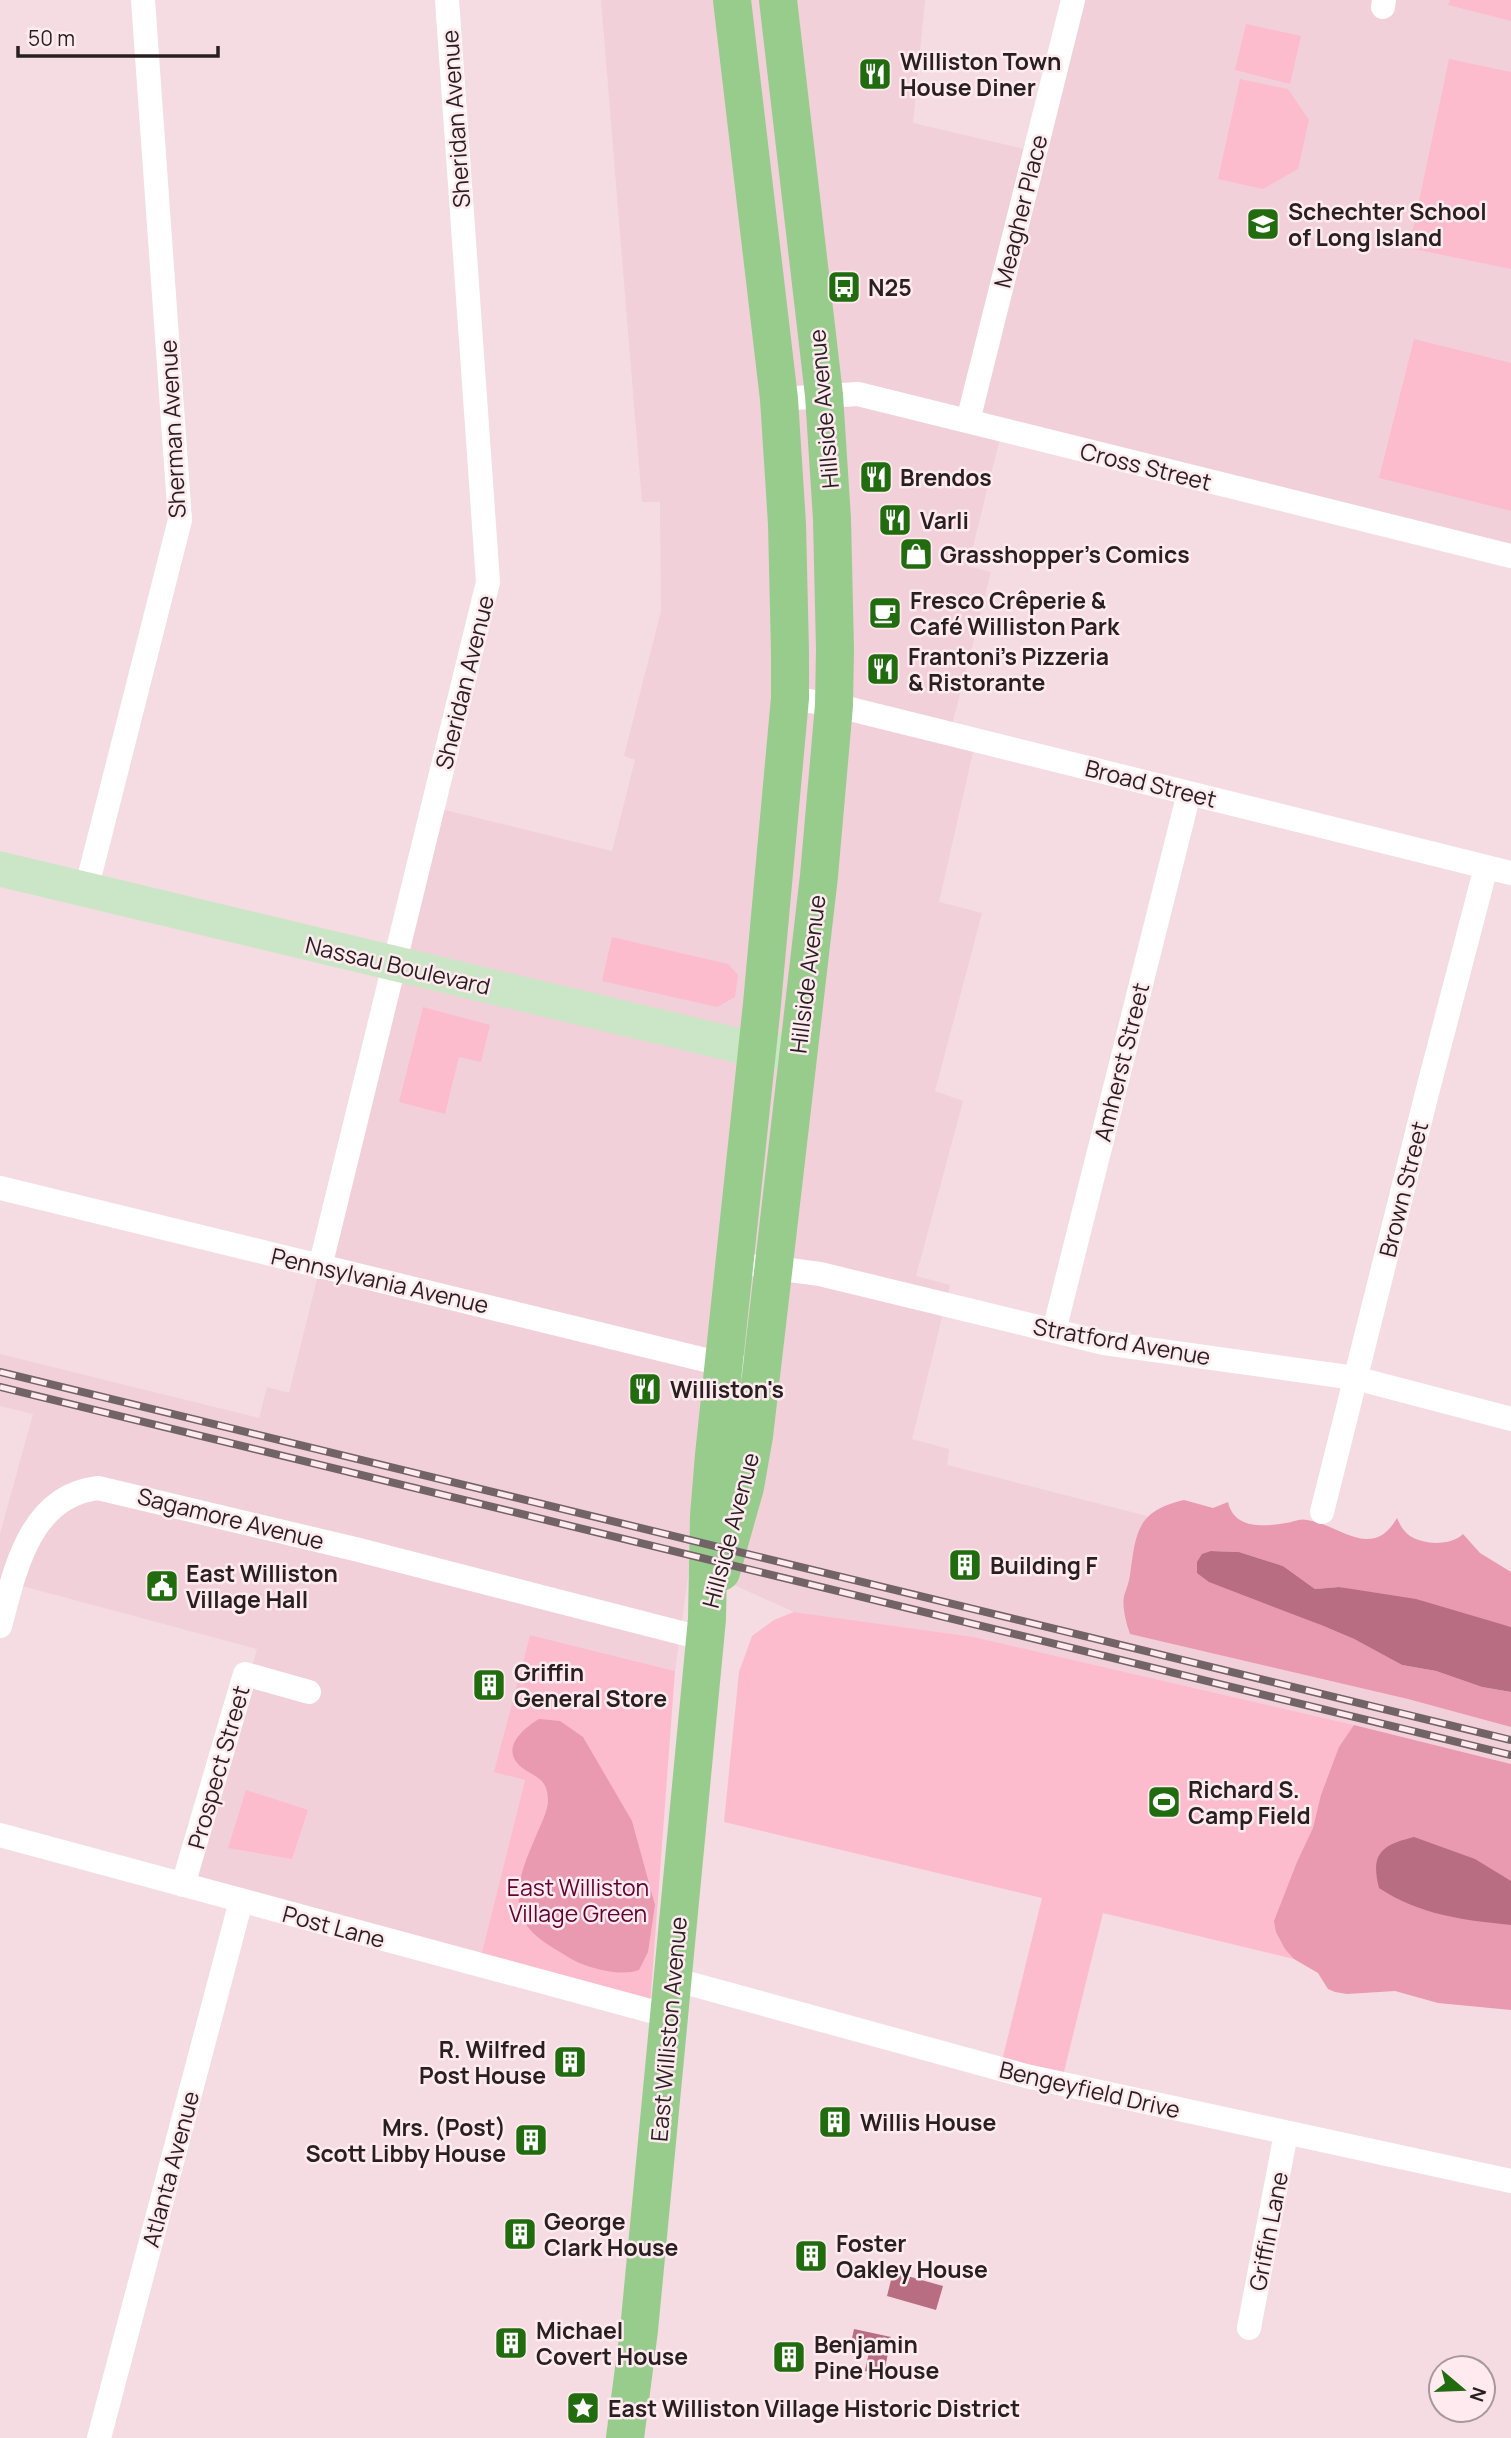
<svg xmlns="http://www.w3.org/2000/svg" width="1511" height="2438" font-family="Manrope,sans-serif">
<rect width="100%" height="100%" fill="#f4dce2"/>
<!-- built -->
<path fill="#f1d0d9" d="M 601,0 L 925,0 L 913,123 L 1033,151 L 1070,0 L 1511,0 L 1511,556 L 1002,430 L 968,566 L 991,572 L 949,737 L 975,743 L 939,902 L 982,913 L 935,1091 L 963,1101 L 916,1276 L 950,1285 L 912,1439 L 949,1449 L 947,1465 L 1147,1516 L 1130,1634 L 1409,1699 L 1511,1727 L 1511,1764 L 1354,1725 L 974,1637 L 794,1612 L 721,1579 L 689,1569 L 675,1671 L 530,1635 L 495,1771 L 525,1780 L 480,1960 L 190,1883 L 257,1649 L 0,1580 L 0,1534 L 33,1414 L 0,1406 L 0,1354 L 259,1418 L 267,1387 L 289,1393 L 433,807 L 612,851 L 635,760 L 624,756 L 661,611 L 660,502 L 642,502 Z"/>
<!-- green -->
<path fill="#fcbcce" d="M 1450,0 L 1511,0 L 1511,21 L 1448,5 Z
M 1246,24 L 1301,36 L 1290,84 L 1235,70 Z
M 1449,59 L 1511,72 L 1511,269 L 1409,248 Z
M 1240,79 L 1288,89 L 1309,120 L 1298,169 L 1263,189 L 1218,179 Z
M 1414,339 L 1511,363 L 1511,511 L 1379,478 Z
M 612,937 L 728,964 L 738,975 L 735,997 L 717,1007 L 602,981 Z
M 423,1007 L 490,1025 L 481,1062 L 459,1057 L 445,1114 L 399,1102 Z
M 794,1612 L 974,1637 L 1354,1725 L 1294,1959 L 1103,1913 L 1062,2080 L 1001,2065 L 1042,1898 L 724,1822 L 739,1672 L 752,1636 L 774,1620 Z
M 530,1635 L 675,1671 L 650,2005 L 480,1960 L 525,1780 L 494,1772 Z
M 246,1790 L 308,1810 L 292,1859 L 228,1848 Z"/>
<!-- forest -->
<path fill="#e999b0" d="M 1184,1500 L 1213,1508 L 1228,1502 C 1234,1529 1263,1527 1286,1523 C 1293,1522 1300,1518 1307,1520 C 1339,1524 1372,1562 1397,1518 C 1400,1525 1403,1531 1410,1536 C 1424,1545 1451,1546 1463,1534 L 1480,1553 L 1511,1572 L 1511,1627 L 1339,1587 L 1315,1589 L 1283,1566 L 1239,1552 L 1211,1551 L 1286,1610 L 1354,1639 L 1402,1665 L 1436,1671 L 1482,1687 L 1511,1692 L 1511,1727 L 1408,1699 L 1130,1634 C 1126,1622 1122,1608 1124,1596 C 1126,1589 1129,1583 1130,1575 C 1136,1533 1136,1511 1184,1500 Z
M 539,1719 L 560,1721 L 583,1737 L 632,1821 L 655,1905 L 648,1952 L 639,1970 C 621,1977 585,1968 568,1957 C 554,1948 534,1938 526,1924 C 509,1895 525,1862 536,1836 C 540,1826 548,1811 548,1801 C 548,1775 531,1777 519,1765 C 501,1747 524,1728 539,1719 Z
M 1354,1725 L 1511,1764 L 1511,2010 L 1438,2003 L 1395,1991 L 1347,1994 L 1335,1992 L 1328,1989 L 1318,1973 L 1294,1959 L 1285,1949 L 1276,1932 L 1274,1921 L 1297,1862 L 1313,1828 L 1321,1795 L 1339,1747 Z"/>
<!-- water -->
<path fill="#b86d83" d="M 1211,1551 L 1239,1552 L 1283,1566 L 1315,1589 L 1339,1587 L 1416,1599 L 1511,1627 L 1511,1692 L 1482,1687 L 1436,1671 L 1402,1665 L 1354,1639 L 1321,1625 L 1209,1582 L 1197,1573 L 1197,1562 L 1202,1554 Z
M 1414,1837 L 1475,1859 L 1511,1881 L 1511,1925 C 1463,1920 1420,1915 1379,1888 C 1370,1853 1382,1845 1414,1837 Z
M 893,2272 L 943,2286 L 936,2310 L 887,2296 Z
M 854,2329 L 891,2337 L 884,2374 L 865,2371 L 870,2347 L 851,2343 Z"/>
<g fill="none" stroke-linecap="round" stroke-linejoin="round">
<!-- street -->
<path stroke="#fff" stroke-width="24" d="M 1383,7 L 1384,0
M 779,399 L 858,394 L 1511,556
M 968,421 L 1073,0
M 790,698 L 834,705 L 1511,873
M 86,890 L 180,520 L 143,0
M 0,1188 L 722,1364 L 738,1366
M 759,1266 L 820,1274 L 1104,1343 L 1355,1378 L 1511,1419
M 320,1267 L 488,582 L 447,0
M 1054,1331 L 1189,793
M 1322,1512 L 1427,1093 L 1486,867
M 0,1626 C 15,1571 29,1496 98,1488 L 355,1549 L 705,1639
M 0,1835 L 669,2016
M 183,1885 L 245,1674 L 309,1692
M 673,1979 L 1026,2076 L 1511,2181
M 1249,2328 L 1286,2133
M 99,2438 L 241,1901"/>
<!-- secondary -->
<path stroke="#cbe6c6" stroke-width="35" d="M 0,869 L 757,1050 L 798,1052"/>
<!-- primary -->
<path stroke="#97cc8d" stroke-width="38" d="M 721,1572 L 745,1487 L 754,1436 L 819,876 L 834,705 L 835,650 L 832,519 L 824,395 L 778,0
M 625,2438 L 639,2330 L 707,1619 L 709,1516 L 714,1455 L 762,1004 L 790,698 L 790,652 L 787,524 L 779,399 L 732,0"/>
<defs>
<path id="rail" d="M 0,1372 L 1511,1740
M 0,1387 L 1511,1755"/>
</defs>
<!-- rail casing -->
<use href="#rail" stroke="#726367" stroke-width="8"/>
<!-- rail -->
<use href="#rail" stroke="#feeaef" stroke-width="5" stroke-dasharray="16" stroke-linecap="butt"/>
</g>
<!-- icons -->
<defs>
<symbol id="restaurant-square" viewBox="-11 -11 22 22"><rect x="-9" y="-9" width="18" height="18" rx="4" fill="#216c0e" stroke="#feeaef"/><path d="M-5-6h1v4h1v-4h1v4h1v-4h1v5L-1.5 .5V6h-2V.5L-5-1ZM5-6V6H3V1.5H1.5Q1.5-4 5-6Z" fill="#fff"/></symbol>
<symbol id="school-square" viewBox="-11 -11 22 22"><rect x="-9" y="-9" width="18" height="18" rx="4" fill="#216c0e" stroke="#feeaef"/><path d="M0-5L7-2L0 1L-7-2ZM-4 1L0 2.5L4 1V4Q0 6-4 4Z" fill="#fff"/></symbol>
<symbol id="bus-square" viewBox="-11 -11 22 22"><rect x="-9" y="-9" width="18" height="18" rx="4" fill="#216c0e" stroke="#feeaef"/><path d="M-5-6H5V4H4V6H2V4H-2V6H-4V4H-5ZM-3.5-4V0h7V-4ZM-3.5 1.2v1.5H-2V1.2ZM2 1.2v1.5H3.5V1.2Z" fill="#fff"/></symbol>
<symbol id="shop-square" viewBox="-11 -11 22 22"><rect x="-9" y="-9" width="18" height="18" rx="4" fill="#216c0e" stroke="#feeaef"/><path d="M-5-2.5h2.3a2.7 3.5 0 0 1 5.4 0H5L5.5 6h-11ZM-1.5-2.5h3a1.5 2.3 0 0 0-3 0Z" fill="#fff"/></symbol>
<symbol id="cafe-square" viewBox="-11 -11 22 22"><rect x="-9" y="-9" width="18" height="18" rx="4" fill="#216c0e" stroke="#feeaef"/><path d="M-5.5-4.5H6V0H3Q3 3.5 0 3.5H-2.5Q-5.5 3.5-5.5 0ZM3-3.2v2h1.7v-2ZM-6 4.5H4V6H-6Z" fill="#fff"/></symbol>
<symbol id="building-square" viewBox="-11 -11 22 22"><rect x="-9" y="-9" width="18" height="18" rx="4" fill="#216c0e" stroke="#feeaef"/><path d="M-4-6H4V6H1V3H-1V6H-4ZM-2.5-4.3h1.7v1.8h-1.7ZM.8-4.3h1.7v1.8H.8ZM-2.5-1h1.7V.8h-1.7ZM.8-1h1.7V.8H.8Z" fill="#fff"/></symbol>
<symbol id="civic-square" viewBox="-11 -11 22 22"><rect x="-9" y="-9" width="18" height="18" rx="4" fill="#216c0e" stroke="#feeaef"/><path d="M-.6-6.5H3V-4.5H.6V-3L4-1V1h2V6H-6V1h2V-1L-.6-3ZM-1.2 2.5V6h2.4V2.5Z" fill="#fff"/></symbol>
<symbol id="stadium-square" viewBox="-11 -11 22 22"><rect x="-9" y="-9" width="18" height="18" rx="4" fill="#216c0e" stroke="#feeaef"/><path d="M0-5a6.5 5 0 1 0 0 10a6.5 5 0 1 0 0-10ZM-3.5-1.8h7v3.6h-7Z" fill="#fff"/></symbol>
<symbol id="sight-square" viewBox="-11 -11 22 22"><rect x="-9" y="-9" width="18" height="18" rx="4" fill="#216c0e" stroke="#feeaef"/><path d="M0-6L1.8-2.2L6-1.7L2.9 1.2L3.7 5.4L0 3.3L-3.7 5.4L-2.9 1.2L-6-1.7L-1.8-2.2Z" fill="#fff"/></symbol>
</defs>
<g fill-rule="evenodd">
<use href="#restaurant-square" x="856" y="55" width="38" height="38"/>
<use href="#school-square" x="1244" y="205" width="38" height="38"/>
<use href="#bus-square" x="825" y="268" width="38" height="38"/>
<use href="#restaurant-square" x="857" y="458" width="38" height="38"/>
<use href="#restaurant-square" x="876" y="501" width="38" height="38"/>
<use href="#shop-square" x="897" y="535" width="38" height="38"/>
<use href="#cafe-square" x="866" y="594" width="38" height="38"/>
<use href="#restaurant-square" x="864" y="650" width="38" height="38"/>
<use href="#restaurant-square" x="626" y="1370" width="38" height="38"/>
<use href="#building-square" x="946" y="1546" width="38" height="38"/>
<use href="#civic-square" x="143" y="1567" width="38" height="38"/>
<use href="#building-square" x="470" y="1666" width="38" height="38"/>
<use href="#stadium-square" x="1145" y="1783" width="38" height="38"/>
<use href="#building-square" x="551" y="2043" width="38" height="38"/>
<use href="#building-square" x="816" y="2103" width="38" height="38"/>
<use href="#building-square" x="512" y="2121" width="38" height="38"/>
<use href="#building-square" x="501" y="2215" width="38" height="38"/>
<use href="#building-square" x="792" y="2237" width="38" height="38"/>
<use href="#building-square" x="492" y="2324" width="38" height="38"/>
<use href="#building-square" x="770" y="2338" width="38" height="38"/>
<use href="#sight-square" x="564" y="2389" width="38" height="38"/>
</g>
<g text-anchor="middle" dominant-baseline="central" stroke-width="5" stroke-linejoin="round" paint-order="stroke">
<!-- poi labels -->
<g font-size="23" font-weight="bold" fill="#281f21" stroke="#feeaef" text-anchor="start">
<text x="900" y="61">Williston Town<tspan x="900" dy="26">House Diner</tspan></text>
<text x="1288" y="211">Schechter School<tspan x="1288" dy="26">of Long Island</tspan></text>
<text x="868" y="287">N25</text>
<text x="900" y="477">Brendos</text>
<text x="920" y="520">Varli</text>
<text x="940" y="554">Grasshopper's Comics</text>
<text x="910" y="600">Fresco Crêperie &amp;<tspan x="910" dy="26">Café Williston Park</tspan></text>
<text x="908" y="656">Frantoni’s Pizzeria<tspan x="908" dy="26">&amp; Ristorante</tspan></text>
<text x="670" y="1389">Williston's</text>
<text x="990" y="1565">Building F</text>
<text x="186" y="1573">East Williston<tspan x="186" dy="26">Village Hall</tspan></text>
<text x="514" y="1672">Griffin<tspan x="514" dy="26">General Store</tspan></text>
<text x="1188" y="1789">Richard S.<tspan x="1188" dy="26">Camp Field</tspan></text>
<text x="546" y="2049" text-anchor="end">R. Wilfred<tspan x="546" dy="26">Post House</tspan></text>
<text x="860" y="2122">Willis House</text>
<text x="506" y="2127" text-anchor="end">Mrs. (Post)<tspan x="506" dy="26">Scott Libby House</tspan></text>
<text x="544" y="2221">George<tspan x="544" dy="26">Clark House</tspan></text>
<text x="836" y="2243">Foster<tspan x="836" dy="26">Oakley House</tspan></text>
<text x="536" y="2330">Michael<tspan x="536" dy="26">Covert House</tspan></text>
<text x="814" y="2344">Benjamin<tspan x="814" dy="26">Pine House</tspan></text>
<text x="608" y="2408">East Williston Village Historic District</text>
</g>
<!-- street labels -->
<g font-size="23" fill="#281f21" stroke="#feeaef">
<text transform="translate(455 119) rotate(-94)">Sheridan Avenue</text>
<text transform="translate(1020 211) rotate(-76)">Meagher Place</text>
<text transform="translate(823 409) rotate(-95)">Hillside Avenue</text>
<text transform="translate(172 429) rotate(-93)">Sherman Avenue</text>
<text transform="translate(1146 466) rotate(14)">Cross Street</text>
<text transform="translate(464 682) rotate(-76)">Sheridan Avenue</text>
<text transform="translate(1151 783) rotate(14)">Broad Street</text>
<text transform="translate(398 965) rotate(13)">Nassau Boulevard</text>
<text transform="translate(807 974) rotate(-83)">Hillside Avenue</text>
<text transform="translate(1121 1062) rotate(-76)">Amherst Street</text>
<text transform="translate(1403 1189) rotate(-76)">Brown Street</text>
<text transform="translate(380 1280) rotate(13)">Pennsylvania Avenue</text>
<text transform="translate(1122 1341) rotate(10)">Stratford Avenue</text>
<text transform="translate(231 1518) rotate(14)">Sagamore Avenue</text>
<text transform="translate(730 1530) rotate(-75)">Hillside Avenue</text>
<text transform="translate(218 1767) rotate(-74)">Prospect Street</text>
<text transform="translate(334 1926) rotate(15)">Post Lane</text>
<text transform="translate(668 2029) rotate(-85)">East Williston Avenue</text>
<text transform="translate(1090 2089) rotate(13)">Bengeyfield Drive</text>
<text transform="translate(170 2169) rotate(-75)">Atlanta Avenue</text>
<text transform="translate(1268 2231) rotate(-79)">Griffin Lane</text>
</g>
<!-- park labels -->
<g font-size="23" fill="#620230" stroke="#feeaef">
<text x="578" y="1887">East Williston<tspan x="578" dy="26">Village Green</tspan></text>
</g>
</g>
<!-- north arrow -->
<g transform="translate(1462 2389) rotate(109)"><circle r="33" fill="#feeaef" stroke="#a8999d" stroke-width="2"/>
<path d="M0-5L12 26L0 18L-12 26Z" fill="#216c0e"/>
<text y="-10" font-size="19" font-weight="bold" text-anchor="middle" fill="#281f21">N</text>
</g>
<!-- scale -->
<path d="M18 46v10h200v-10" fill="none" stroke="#281f21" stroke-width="3.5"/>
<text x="28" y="46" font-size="21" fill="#281f21" stroke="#feeaef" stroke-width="5" paint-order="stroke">50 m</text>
</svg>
